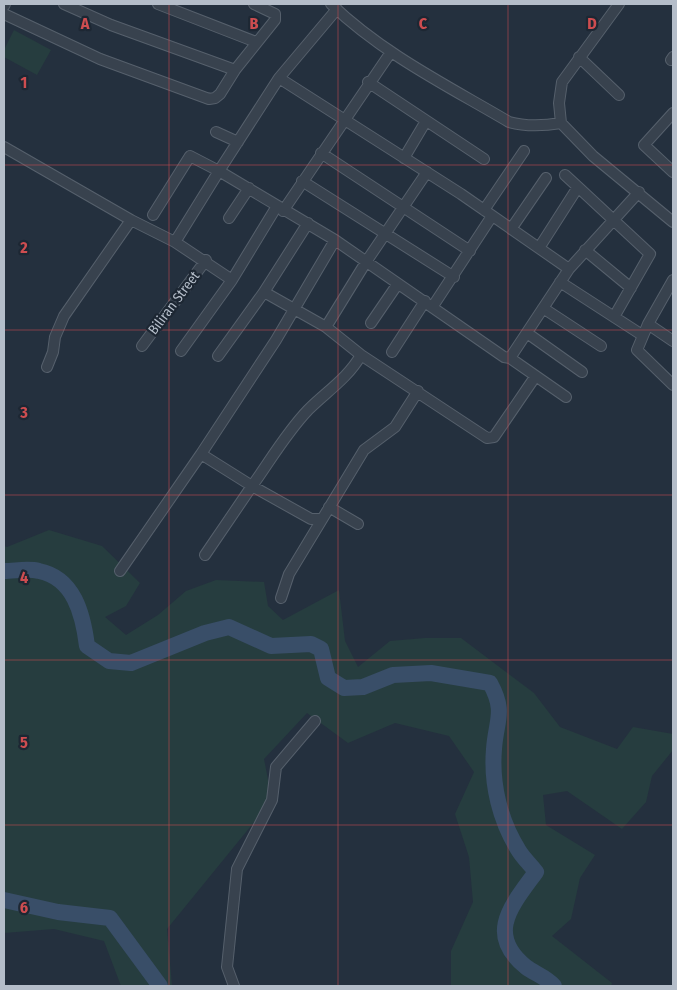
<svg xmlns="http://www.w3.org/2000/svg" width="677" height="990" font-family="'Fira Sans Condensed',sans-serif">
<rect width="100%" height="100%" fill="#24303e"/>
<!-- green -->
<path fill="#263d3f" d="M 14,30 L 51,50 L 37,75 L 4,57 L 4,50 Z
M 49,530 L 102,546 L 140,583 L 126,606 L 105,617 L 126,635 L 158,615 L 186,591 L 216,580 L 264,582 L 268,606 L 283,620 L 339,590 L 345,641 L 358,667 L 390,641 L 425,638 L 461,638 L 534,693 L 560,727 L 617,749 L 633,727 L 673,734 L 673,750 L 652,776 L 646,802 L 622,829 L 567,791 L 543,795 L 546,825 L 595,855 L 580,878 L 571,919 L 552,936 L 612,983 L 611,986 L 451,986 L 451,951 L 473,902 L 469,857 L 455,814 L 474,772 L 449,736 L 395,723 L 348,743 L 307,713 L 264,759 L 272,800 L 167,929 L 172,986 L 121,986 L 104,941 L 54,929 L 4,933 L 4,546 L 7,547 Z"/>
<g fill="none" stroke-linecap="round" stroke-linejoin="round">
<!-- river -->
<path stroke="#394e68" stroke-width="16" d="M 4,571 C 15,571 28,568 39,571 C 74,578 83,614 87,646 L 109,661 L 131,663 L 205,633 L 229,627 L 271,646 L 311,644 L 321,649 L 328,678 L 344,688 L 363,687 L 393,675 L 431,673 L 490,683 C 506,712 496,720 494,749 C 491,784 500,821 519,851 C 524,859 531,865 536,872 C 512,905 485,934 526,967 C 534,973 548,978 554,986
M 4,900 L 58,912 L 110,918 L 160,986"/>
<defs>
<path id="minor" d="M 64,4 L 111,25 L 235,70
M 158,4 L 256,42
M 331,4 C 383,54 448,86 509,122 C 527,127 543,126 561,123
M 619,4 L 562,82 L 559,103 L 561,123 L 593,156 L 673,222
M 4,6 L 5,4
M 337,9 L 279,78 L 219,171 L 335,240 L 504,357 L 510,358 L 569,269 L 639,192
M 4,14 L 100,59 L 209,99 L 215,98 L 220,94 L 235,70 L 275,20 L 275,14 L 254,4
M 579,57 L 619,95
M 671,60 L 673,57
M 279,78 L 461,194 L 569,269
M 368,82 L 484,159
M 673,113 L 644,145 L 673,172
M 216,132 L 238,142
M 4,147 L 131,220 L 175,242 L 232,280 L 277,206
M 321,153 L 470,251
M 404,158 L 426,121
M 565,175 L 578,187
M 302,181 L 454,277
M 484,210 L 524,151
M 283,211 L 391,52
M 153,215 L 190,156 L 219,171 L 175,242
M 229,218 L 249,188
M 308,223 L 264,292 L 326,327 L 361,355 L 487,438 L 494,437 L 535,377
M 511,229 L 546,178
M 335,240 L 276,340 L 201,454 L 252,486 C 270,461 286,433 308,410 C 326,392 348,378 361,355
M 539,248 L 578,187 L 650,254 L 614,317
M 585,250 L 631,288
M 673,280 L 648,324 L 637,350 L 673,385
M 560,282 L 642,335
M 433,306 L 492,216
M 543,308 L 601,346
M 371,323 L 397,285
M 648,324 L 673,341
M 326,327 L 366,262 L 427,172
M 527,333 L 582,372
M 142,346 L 206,260
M 181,351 L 232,280
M 392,352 L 425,301
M 218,356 L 264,292
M 510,358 L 566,397
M 47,367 L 53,352 L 55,337 L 64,316 L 131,220
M 329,507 L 358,524
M 205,555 L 252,486 L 311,519 L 322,519
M 120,571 L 201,454
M 281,598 L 289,574 L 364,450 L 395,427 L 418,391
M 234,986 L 227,967 L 237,869 L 272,800 L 276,767 L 315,721"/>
</defs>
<!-- minor casing -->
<use href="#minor" stroke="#56606c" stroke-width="12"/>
<!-- minor -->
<use href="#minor" stroke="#38424e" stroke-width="10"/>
</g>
<!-- grid -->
<path fill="none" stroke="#ce4d50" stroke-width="1" stroke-opacity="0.55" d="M 169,4 L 169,986M 338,4 L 338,986M 508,4 L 508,986M 4,165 L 673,165M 4,330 L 673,330M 4,495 L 673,495M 4,660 L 673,660M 4,825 L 673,825"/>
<g text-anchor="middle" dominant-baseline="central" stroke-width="4.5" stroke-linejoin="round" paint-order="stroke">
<!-- street labels -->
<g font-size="14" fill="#b4bdc9" stroke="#1d2733">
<text transform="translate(174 303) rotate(-53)">Biliran Street</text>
</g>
</g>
<g font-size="16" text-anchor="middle" font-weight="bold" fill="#ce4d50" stroke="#1d2733" stroke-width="4.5" stroke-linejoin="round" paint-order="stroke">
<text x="85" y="29">A</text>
<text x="254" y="29">B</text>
<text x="423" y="29">C</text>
<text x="592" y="29">D</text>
<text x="24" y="88">1</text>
<text x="24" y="253">2</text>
<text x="24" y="418">3</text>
<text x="24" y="583">4</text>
<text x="24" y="748">5</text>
<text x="24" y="913">6</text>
</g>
<!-- border -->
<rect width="677" height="990" fill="none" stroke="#b4bdc9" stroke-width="10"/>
</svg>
